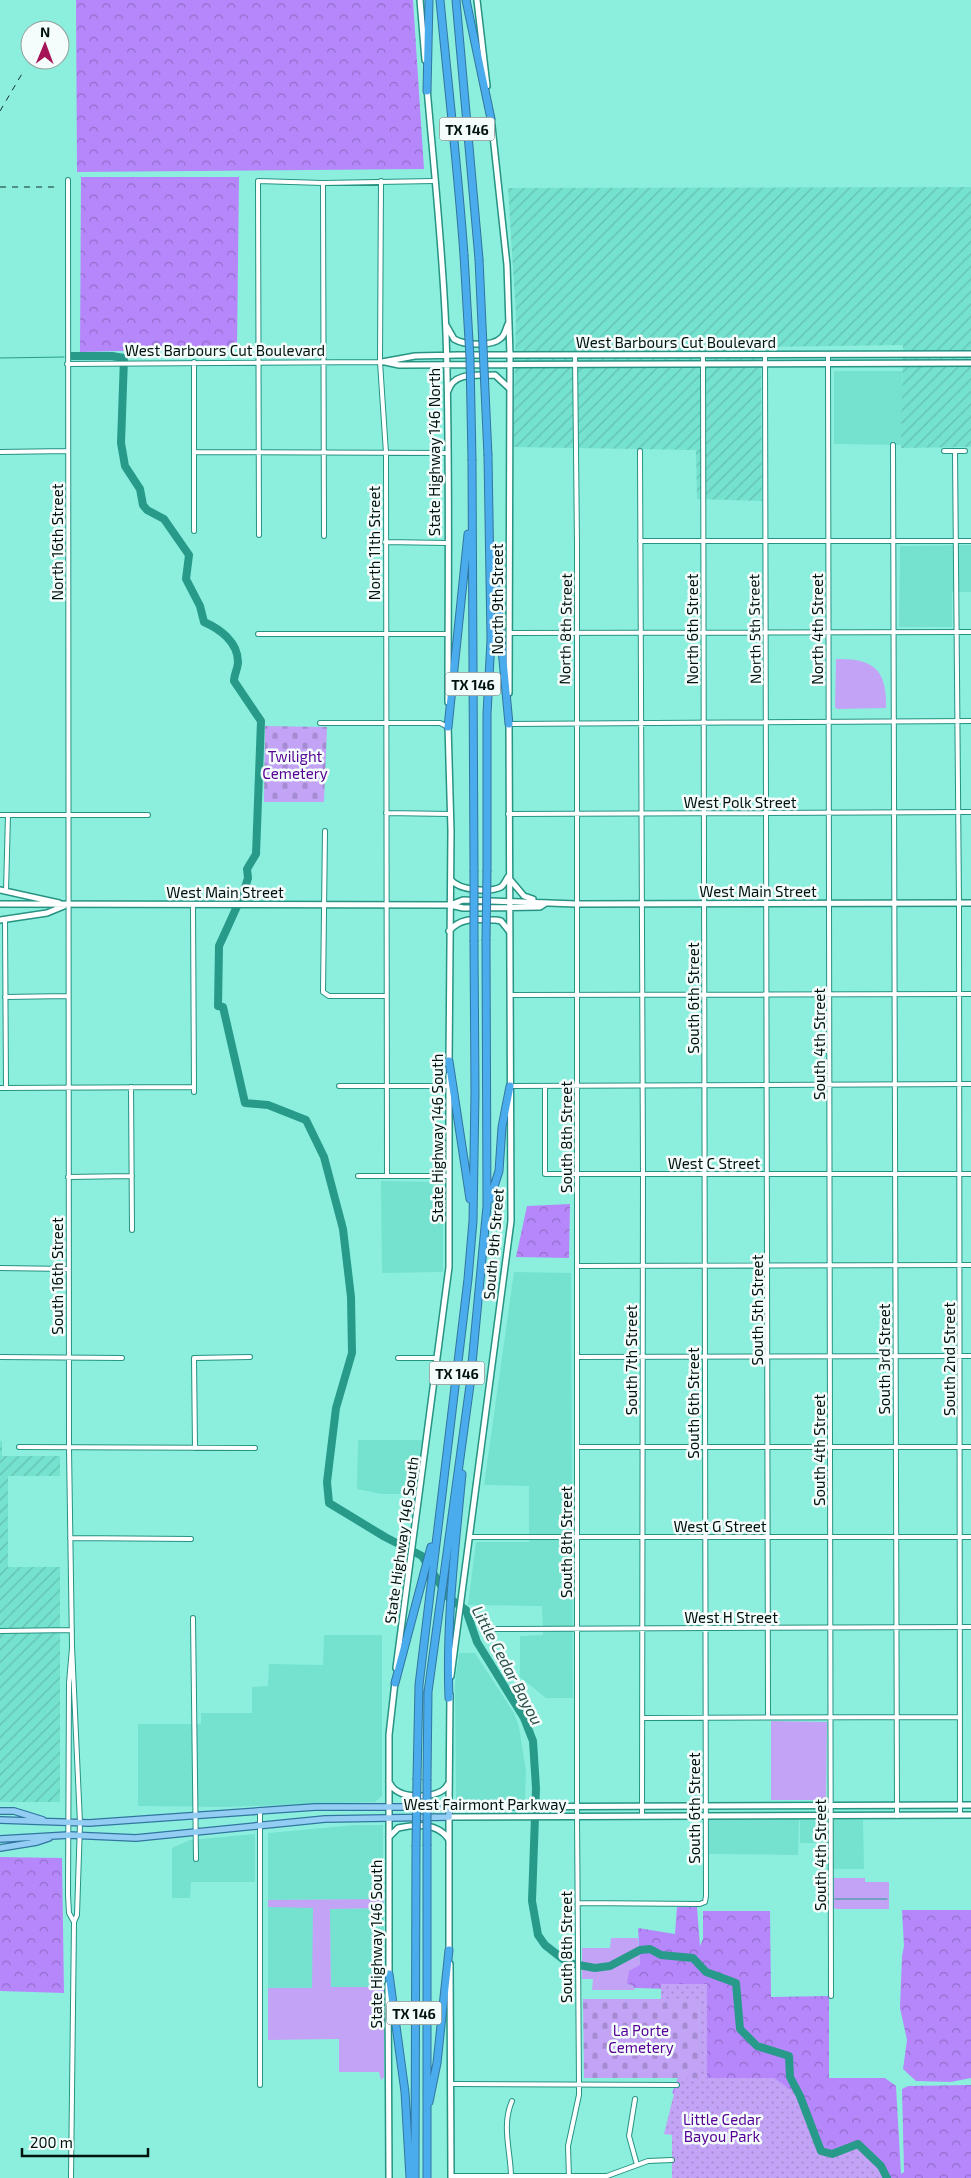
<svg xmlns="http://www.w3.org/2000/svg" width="971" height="2178" font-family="'Exo 2',sans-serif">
<defs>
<pattern id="industrial-furrows" width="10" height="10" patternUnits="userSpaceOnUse" patternTransform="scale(1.25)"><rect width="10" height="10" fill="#75e1cf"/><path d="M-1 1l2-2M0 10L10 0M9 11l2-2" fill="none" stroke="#63c0b1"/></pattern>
<pattern id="forest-crowns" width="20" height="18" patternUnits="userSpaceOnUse" patternTransform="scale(1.25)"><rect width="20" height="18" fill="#b687fb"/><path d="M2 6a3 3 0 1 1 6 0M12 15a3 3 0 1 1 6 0" fill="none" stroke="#926dca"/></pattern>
<pattern id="cemetery-stones" width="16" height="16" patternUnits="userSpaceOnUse" patternTransform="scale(1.25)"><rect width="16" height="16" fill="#c2a3f5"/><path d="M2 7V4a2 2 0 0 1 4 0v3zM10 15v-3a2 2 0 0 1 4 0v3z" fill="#a58bd1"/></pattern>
<pattern id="park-dots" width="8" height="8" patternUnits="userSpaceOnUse" patternTransform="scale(1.25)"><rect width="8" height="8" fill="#c2a3f5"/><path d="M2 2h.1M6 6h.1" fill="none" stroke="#a58bd1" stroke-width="1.8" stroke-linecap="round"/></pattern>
</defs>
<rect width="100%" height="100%" fill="#8cefde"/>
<!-- built -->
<path fill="#75e1cf" d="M 834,371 L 902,371 L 902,445 L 834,444 Z
M 971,545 L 971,592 L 952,592 L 952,627 L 899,627 L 900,546 Z
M 381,1181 L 443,1182 L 443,1272 L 382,1273 Z
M 514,1272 L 571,1273 L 573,1698 L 546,1698 L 520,1677 L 520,1636 L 543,1635 L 542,1606 L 468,1605 L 476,1542 L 529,1542 L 529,1486 L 484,1485 Z
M 358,1440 L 422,1440 L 415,1494 L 381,1494 L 357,1489 Z
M 324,1635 L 382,1635 L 382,1796 L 375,1802 L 226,1807 L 138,1806 L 138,1724 L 201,1724 L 201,1713 L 252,1713 L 252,1687 L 268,1686 L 269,1664 L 323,1665 Z
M 459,1653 L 475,1653 L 514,1713 L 519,1727 L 526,1771 L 525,1802 L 461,1803 L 456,1799 L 455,1683 Z
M 708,1818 L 799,1818 L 798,1855 L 708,1854 Z
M 800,1820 L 863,1820 L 864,1869 L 833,1869 L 833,1843 L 800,1843 Z
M 355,1825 L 383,1825 L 383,1899 L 268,1900 L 268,1833 Z
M 255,1834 L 255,1882 L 191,1882 L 190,1898 L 172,1898 L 172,1848 L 190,1840 Z
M 268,1907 L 313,1907 L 313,1988 L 268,1988 Z
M 384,1908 L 384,1987 L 331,1987 L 330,1909 Z"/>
<!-- industrial -->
<path fill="url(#industrial-furrows)" d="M 971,187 L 971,447 L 901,448 L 903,345 L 761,347 L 762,501 L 697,499 L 696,450 L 513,447 L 516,317 L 508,188 Z
M 0,1441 L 2,1441 L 2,1456 L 60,1456 L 60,1476 L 8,1476 L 8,1567 L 60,1567 L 60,1802 L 0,1802 Z"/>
<!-- green -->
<path fill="#c2a3f5" d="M 836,659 C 874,658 887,670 886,708 L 837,709 L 835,707 Z
M 771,1721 L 827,1722 L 826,1800 L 771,1800 Z
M 834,1878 L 865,1878 L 865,1882 L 889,1882 L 889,1909 L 836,1909 L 833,1907 Z
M 383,1899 L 384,1908 L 330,1909 L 331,1987 L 384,1987 L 384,2077 L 381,2080 L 379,2072 L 339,2072 L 339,2039 L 268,2040 L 268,1988 L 312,1988 L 313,1908 L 268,1907 L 268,1900 Z
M 611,1938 L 638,1938 L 640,1965 L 627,1984 L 632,1985 L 635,1990 L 592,1990 L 593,1979 L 582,1979 L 582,1948 L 610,1948 Z"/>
<!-- forest -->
<path fill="url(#forest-crowns)" d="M 76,0 L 413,0 L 424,169 L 77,172 Z
M 81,177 L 239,177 L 237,348 L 80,352 Z
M 570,1204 L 569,1258 L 516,1257 L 527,1206 Z
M 0,1857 L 62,1858 L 64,1993 L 0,1991 Z
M 677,1907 L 697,1907 L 700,1946 L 703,1939 L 703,1911 L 770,1911 L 771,1997 L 829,1996 L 829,2078 L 885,2078 L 896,2086 L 901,2174 L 904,2172 L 902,2089 L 908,2086 L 971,2085 L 971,2178 L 837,2178 L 672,2093 L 678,2078 L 699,2078 L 700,1999 L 670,1989 L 634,1988 L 632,1985 L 627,1984 L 629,1971 L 640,1965 L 638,1928 L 675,1934 Z
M 902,1910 L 971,1910 L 971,2078 L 951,2082 L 916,2081 L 903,2069 L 907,2040 L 900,2008 L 902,1956 L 904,1946 Z"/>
<!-- cemetery -->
<path fill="url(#cemetery-stones)" d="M 265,726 L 327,727 L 324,802 L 264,802 Z
M 583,1999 L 700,1999 L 699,2078 L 584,2078 Z"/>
<!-- park -->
<path fill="url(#park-dots)" d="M 661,1984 L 707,1984 L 707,2078 L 774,2078 L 800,2096 L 821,2151 L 833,2154 L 858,2144 L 881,2166 L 887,2178 L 672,2178 L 672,2135 L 664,2134 L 678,2078 L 699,2078 L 700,2000 L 661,1999 Z"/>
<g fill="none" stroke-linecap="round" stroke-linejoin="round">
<!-- stream -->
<path stroke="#289a8a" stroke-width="1" d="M 0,358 L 64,357
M 835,1899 L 887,1899"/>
<!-- river -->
<path stroke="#289a8a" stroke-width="8" d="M 72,356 L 112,356 L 124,358 L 121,443 L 125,466 L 140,489 L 143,505 L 147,510 L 164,519 L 189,555 L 186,579 L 200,606 L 204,622 C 220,629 238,642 238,662 C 238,668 234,675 234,681 L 261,721 L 256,854 L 247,869 L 248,878 L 244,891 L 219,946 L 218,1006 L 223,1007 L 245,1103 L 268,1105 L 306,1120 L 324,1157 L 343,1229 L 351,1297 L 352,1353 L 336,1408 L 327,1482 L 329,1503 L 385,1537 L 422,1556 L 449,1598 L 466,1610 L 477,1642 L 524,1718 L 533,1741 L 536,1788 L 532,1901 L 538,1935 L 545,1945 L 568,1963 L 595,1968 L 610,1966 L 640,1950 L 650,1949 L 661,1955 L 693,1958 L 706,1972 L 736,1983 L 740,2029 L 757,2046 L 789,2056 L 790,2077 L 800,2096 L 821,2151 L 832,2154 L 858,2144 L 881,2166 L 887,2178"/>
<defs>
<path id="street" d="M 68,180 L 69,1449 L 72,1646 L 80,1823 L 77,1915 L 74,1922 L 71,2178
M 381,181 L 380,362 L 386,453 L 387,1176
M 323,183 L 324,536
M 765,355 L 768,1717
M 828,355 L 831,1996
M 67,364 L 382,362
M 893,445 L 897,1816
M 640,451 L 643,1174 L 642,1816
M 944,451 L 965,451
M 955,451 L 959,903 L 960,1815
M 0,452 L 68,451
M 194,452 L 448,453
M 194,531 L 194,362
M 259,535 L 258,181 L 323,183 L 434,181
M 640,541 L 971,541
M 385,542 L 447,543
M 509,633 L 971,632
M 258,634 L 448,634
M 320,723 L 440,723 L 448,727
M 509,724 L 971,721
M 386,813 L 450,814
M 508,814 L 971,812
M 0,815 L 148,815
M 325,831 L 323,992 L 329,996 L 385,996
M 6,891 L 8,815
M 193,904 L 194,1092
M 5,919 L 6,1088
M 511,995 L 971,994
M 5,997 L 68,996
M 339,1086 L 448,1086
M 510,1086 L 971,1084
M 545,1086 L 545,1174 L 971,1174
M 131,1087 L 132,1230
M 0,1088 L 194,1087
M 358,1176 L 449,1176
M 68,1177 L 132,1176
M 577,1266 L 971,1265
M 0,1268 L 68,1269
M 0,1357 L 122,1358
M 578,1357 L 971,1356
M 398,1358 L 437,1358
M 19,1447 L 255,1448
M 577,1447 L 971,1447
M 195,1448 L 194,1358 L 250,1357
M 469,1537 L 971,1537
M 70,1538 L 191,1539
M 193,1618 L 196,1859
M 492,1629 L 971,1627
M 0,1631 L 72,1630
M 72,1648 L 69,1683 L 68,1895 L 69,1913 L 74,1922
M 642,1718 L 960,1717
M 260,1810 L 260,2085
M 578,1903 L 700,1904 L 705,1902 L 706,1896 L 703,355
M 452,2084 L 677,2085
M 635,2099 L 629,2136 L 637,2165
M 451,2176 L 607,2176 L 648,2161 L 672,2160
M 511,2177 C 511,2152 501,2126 512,2101
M 569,2178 L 568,2146 L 579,2095 L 579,2085 L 577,1817 L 577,544 L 575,355"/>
<path id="secondary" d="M 420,0 L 425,60
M 477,0 L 487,86
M 427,88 C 434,170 443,252 446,334 C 450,456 448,579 448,702
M 491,117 L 507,265 L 510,355 L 509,693
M 446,325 L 454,339 C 464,345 492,347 501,338 C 505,335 506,328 508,324
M 382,362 L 415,356 L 458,355 L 971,354
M 385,362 L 399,365 L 971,363
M 448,391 C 454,371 478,376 495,375 L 509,388
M 448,725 L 451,831 L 449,1064
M 451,880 C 459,890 489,893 501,887 C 504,885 506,880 508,877 L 524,896 L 533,899
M 0,890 L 59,903
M 0,904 L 450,905 L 463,908 L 540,907 L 546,903
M 450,905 L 463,900 L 576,904 L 971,903
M 0,920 L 47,913 L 64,906
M 449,931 C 462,916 478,920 496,920 L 501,921 L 509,931
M 396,1668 L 449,1267 L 449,1075
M 451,1676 L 511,1221 L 509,721
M 450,1695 L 449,1807 L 971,1805
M 389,1782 C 391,1785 393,1789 397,1791 C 408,1799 442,1798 448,1784
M 389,1837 L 398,1828 C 416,1824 439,1823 449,1840
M 449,1953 L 449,1817 L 971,1815
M 450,1964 L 451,2178
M 389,1975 L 389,1735 L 395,1682
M 388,1984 L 389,2178"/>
<path id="primary" d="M 0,1811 L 14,1811 L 43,1820
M 0,1820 L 89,1823 L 315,1807 L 449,1807 L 449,1817 L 325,1819 L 136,1838 L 69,1835 L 0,1839
M 0,1848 L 37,1842 L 49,1838"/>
<path id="highway" d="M 440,0 C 448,85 458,170 464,255
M 456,0 L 479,259
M 466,0 L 491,119
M 427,91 L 429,0
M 472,461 L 474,870
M 494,565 L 509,724
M 448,727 L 468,534
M 487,870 L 487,714 L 491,640 L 488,456
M 449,1061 L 470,1199
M 490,1199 L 499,1171 L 502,1127 L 510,1086
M 395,1683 L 431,1547
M 449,1698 C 446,1622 455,1548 462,1474
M 417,1778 L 419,1685 L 468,1279 L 473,1221 L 475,1093 L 474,942
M 427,1779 L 428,1692 L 470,1385 L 487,1206 L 486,941
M 427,1846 L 427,2178
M 389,1974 L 405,2092 L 410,2178
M 429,2102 L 437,2063 L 449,1950
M 415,2178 L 416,1847"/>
</defs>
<!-- street casing -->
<use href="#street" stroke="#269383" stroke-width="6"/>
<!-- secondary casing -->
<use href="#secondary" stroke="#269383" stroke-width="8"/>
<!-- primary casing -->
<use href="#primary" stroke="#31769f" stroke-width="8"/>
<!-- highway casing -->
<use href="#highway" stroke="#31769f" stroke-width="9"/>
<!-- street -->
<use href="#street" stroke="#fff" stroke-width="4"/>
<!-- secondary -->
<use href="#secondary" stroke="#fff" stroke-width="5"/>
<!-- primary -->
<use href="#primary" stroke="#93cdf4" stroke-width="5.5"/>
<!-- highway -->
<use href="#highway" stroke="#4baced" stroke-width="7"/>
<!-- rail -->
<path stroke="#13312b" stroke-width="1" stroke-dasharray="6 6" stroke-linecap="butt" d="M 0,111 L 23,72
M 0,187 L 56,187"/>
<defs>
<path id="highway-bridge" d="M 464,255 L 470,358 L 472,461
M 479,259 L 488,456
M 474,870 L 474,942
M 486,941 L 487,870
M 427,1846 L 427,1779
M 416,1847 L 417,1778"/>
</defs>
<!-- highway-bridge casing -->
<use href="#highway-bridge" stroke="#31769f" stroke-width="9" stroke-linecap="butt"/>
<!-- highway-bridge -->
<use href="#highway-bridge" stroke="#4baced" stroke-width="7"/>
</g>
<g text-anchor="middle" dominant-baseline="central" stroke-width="5" stroke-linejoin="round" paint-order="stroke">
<!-- shield labels -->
<g fill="#f4fdfb" stroke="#495956" stroke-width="1">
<rect x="439.5" y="117.5" width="55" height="23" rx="4"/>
<rect x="445.5" y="672.5" width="55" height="23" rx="4"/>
<rect x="429.5" y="1361.5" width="55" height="23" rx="4"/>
<rect x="386.5" y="2001.5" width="55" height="23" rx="4"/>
</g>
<g font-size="14" font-weight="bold" fill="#00130f">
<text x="467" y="129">TX 146</text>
<text x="473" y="684">TX 146</text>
<text x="457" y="1373">TX 146</text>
<text x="414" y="2013">TX 146</text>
</g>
<!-- street labels -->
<g font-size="15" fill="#00130f" stroke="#f4fdfb">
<text x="676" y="342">West Barbours Cut Boulevard</text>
<text x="225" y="350">West Barbours Cut Boulevard</text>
<text transform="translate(434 452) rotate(-90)">State Highway 146 North</text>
<text transform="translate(57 542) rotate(-90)">North 16th Street</text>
<text transform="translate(374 543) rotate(-90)">North 11th Street</text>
<text transform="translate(497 599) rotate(-90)">North 9th Street</text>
<text transform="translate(565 629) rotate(-89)">North 8th Street</text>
<text transform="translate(692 629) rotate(-90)">North 6th Street</text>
<text transform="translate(754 629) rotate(-91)">North 5th Street</text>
<text transform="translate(817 629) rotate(-90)">North 4th Street</text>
<text x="740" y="802">West Polk Street</text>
<text x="758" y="891">West Main Street</text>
<text x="225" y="892">West Main Street</text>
<text transform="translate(693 998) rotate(-90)">South 6th Street</text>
<text transform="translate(819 1044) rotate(-90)">South 4th Street</text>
<text transform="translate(566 1137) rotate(-90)">South 8th Street</text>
<text transform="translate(437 1138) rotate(-90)">State Highway 146 South</text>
<text x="714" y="1163">West C Street</text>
<text transform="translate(493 1244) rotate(-85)">South 9th Street</text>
<text transform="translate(57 1276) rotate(-90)">South 16th Street</text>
<text transform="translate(757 1310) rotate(-90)">South 5th Street</text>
<text transform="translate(884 1359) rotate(-90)">South 3rd Street</text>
<text transform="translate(949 1359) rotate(-90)">South 2nd Street</text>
<text transform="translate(631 1360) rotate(-90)">South 7th Street</text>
<text transform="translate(693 1403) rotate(-90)">South 6th Street</text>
<text transform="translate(819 1450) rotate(-90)">South 4th Street</text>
<text x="720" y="1526">West G Street</text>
<text transform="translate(401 1540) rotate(-82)">State Highway 146 South</text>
<text transform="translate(566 1542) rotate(-90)">South 8th Street</text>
<text x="731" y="1617">West H Street</text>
<text x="485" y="1804">West Fairmont Parkway</text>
<text transform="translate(694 1808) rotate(-90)">South 6th Street</text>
<text transform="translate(820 1855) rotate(-90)">South 4th Street</text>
<text transform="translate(376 1944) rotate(-90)">State Highway 146 South</text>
<text transform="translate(566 1947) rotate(-90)">South 8th Street</text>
</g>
<!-- park labels -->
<g font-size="15" fill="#560096" stroke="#f4fdfb">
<text x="295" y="756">Twilight<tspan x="295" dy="17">Cemetery</tspan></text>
<text x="641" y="2030">La Porte<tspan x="641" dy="17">Cemetery</tspan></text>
<text x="722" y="2119">Little Cedar<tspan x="722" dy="17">Bayou Park</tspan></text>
</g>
<!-- water labels -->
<g font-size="16" font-style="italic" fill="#2d4e48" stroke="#f4fdfb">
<text transform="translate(508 1665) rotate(62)">Little Cedar Bayou</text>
</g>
</g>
<!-- north arrow -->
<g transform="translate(45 45) rotate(1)"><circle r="24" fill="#f4fdfb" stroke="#929f9d"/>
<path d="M0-4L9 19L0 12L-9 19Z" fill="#a51456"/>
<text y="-8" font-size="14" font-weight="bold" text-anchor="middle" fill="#00130f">N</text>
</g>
<!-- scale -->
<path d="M22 2148v8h126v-8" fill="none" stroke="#00130f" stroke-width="2.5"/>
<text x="30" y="2148" font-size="15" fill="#00130f" stroke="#f4fdfb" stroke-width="4" paint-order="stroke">200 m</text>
</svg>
